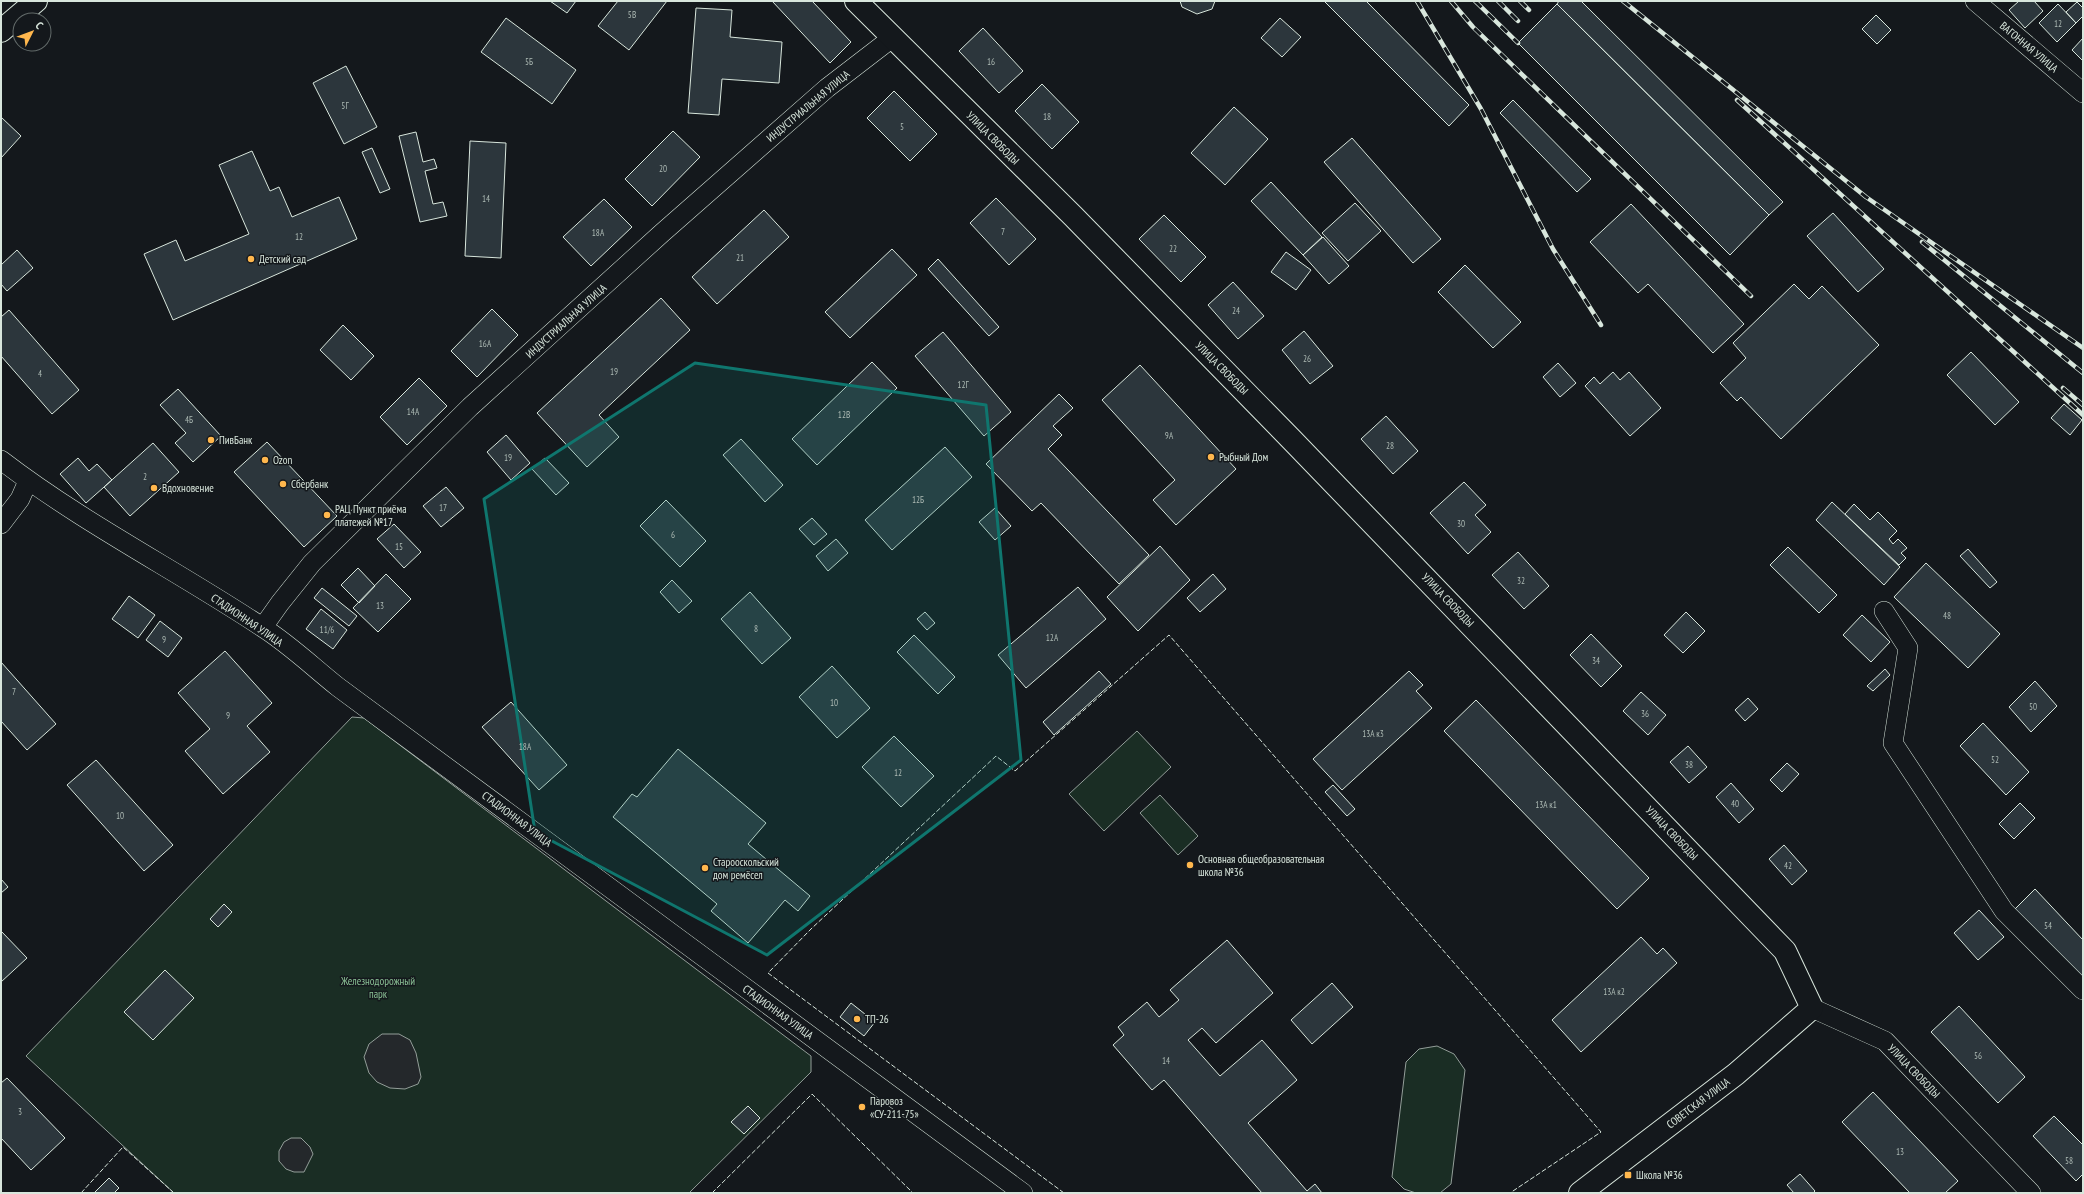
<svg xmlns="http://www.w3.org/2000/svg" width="2084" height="1194" font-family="'PT Sans Narrow',sans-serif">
<rect width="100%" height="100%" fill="#14181c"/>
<!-- green -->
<path fill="#1a2d24" stroke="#939e99" d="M 352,717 L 364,718 L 811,1056 L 811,1072 L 689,1193 L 174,1193 L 26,1056 Z
M 1137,731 L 1171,767 L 1104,831 L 1069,794 Z
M 1160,795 L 1198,836 L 1178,855 L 1140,813 Z
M 1437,1046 L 1454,1054 L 1465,1070 L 1451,1184 L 1440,1193 L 1416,1193 L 1404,1189 L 1392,1177 L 1406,1062 L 1419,1049 Z"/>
<!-- parking -->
<path fill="#24282b" stroke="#939e99" d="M 382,1034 L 399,1034 L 410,1040 L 416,1053 L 421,1077 L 418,1084 L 405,1089 L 390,1088 L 377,1082 L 369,1073 L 364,1057 L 369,1044 Z
M 291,1138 L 301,1138 L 310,1147 L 313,1154 L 304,1172 L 294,1172 L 286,1169 L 279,1161 L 279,1151 L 284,1142 Z"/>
<!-- building -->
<path fill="#2c363c" stroke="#d8e6dc" d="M 550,1 L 576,1 L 567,13 Z
M 618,1 L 667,1 L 629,50 L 598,26 Z
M 772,1 L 812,1 L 851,42 L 830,63 Z
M 1180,1 L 1215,1 L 1212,9 L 1197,14 L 1182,7 Z
M 1324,1 L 1366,1 L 1469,105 L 1449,126 Z
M 1559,1 L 1581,1 L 1783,202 L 1769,215 L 1557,4 Z
M 2019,1 L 2034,1 L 2043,11 L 2025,28 L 2009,10 Z
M 2077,2 L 2083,8 L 2083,16 L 2076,23 L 2066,12 Z
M 1557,4 L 1769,215 L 1730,255 L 1518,43 Z
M 2058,4 L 2076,23 L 2057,42 L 2039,23 Z
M 696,8 L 732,10 L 730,37 L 782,42 L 779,83 L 722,79 L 719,115 L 688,113 Z
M 1876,15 L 1891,30 L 1877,44 L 1862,29 Z
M 506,18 L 576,70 L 552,104 L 481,52 Z
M 1280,18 L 1301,37 L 1282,57 L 1261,38 Z
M 983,28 L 1023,71 L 999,93 L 959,51 Z
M 2083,38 L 2083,61 L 2072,50 Z
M 346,66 L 377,127 L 344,144 L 313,83 Z
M 1042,84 L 1079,122 L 1052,149 L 1015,111 Z
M 894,91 L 937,134 L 910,161 L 867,118 Z
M 1513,100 L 1591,179 L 1577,192 L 1500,113 Z
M 1234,107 L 1268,139 L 1225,185 L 1191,153 Z
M 1,117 L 21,136 L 1,158 Z
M 673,131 L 700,157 L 652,206 L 625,179 Z
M 416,132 L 423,162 L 434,159 L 437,168 L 425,171 L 433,204 L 443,202 L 447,216 L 420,222 L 399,136 Z
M 1352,138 L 1441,239 L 1413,263 L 1324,162 Z
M 470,141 L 506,143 L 501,258 L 465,256 Z
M 372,148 L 390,189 L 380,193 L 362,152 Z
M 252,151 L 270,191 L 279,187 L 292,217 L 339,197 L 357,239 L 173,320 L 144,254 L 176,240 L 185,261 L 249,234 L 219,165 Z
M 1271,182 L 1322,237 L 1303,255 L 1251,201 Z
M 996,198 L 1036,239 L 1009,265 L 970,223 Z
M 604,199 L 632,227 L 591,266 L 563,237 Z
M 1355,203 L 1381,231 L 1348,261 L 1322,233 Z
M 1631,204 L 1744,324 L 1713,353 L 1648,284 L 1638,293 L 1590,242 Z
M 764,210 L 789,237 L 717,304 L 692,277 Z
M 1833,213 L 1884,269 L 1858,292 L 1807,236 Z
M 1164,215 L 1206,257 L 1181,282 L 1139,239 Z
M 1323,237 L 1349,266 L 1329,284 L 1303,255 Z
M 892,249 L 917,275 L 850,338 L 825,312 Z
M 17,250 L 33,268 L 7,291 L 1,284 L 1,265 Z
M 1286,252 L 1311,270 L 1296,290 L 1271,272 Z
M 938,259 L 999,327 L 989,336 L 928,269 Z
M 1465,265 L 1521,322 L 1493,348 L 1438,292 Z
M 1233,282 L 1264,316 L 1238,339 L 1208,305 Z
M 1794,284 L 1809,299 L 1822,286 L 1879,345 L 1781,439 L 1741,397 L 1737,401 L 1720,383 L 1746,358 L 1733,343 Z
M 661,298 L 690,330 L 599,415 L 619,437 L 587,467 L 537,413 Z
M 492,309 L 518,335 L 477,377 L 451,351 Z
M 9,310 L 79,390 L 52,414 L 1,356 L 1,317 Z
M 343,325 L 374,356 L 351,380 L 320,350 Z
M 1304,331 L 1333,366 L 1310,384 L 1282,350 Z
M 943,332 L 1011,412 L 984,436 L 915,356 Z
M 1971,352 L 2019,402 L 1995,425 L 1947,375 Z
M 872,362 L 897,388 L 817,465 L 792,439 Z
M 1558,363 L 1576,383 L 1560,397 L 1543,377 Z
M 1140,365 L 1236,469 L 1176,525 L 1153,500 L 1175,480 L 1102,400 Z
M 1613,372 L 1620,380 L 1629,372 L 1661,408 L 1630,436 L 1585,386 L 1594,377 L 1600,384 Z
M 419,378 L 447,406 L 407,445 L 380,417 Z
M 178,389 L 221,436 L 193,462 L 175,443 L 186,433 L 160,405 Z
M 1059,394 L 1073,408 L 1053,426 L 1062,435 L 1048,449 L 1149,555 L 1119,584 L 1041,503 L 1032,511 L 986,464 Z
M 2064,404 L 2082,420 L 2070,435 L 2051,418 Z
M 1386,416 L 1418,451 L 1393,474 L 1361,439 Z
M 506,435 L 530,463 L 511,480 L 487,452 Z
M 741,439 L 783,485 L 765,502 L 723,455 Z
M 267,442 L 337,516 L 304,547 L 234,472 Z
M 153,443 L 179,472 L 130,516 L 104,487 Z
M 945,447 L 972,477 L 892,550 L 865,520 Z
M 78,458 L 89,471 L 97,464 L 112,480 L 86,503 L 60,474 Z
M 545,458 L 569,483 L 556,495 L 532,469 Z
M 1464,482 L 1486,505 L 1475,515 L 1491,532 L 1468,554 L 1430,513 Z
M 446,487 L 464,508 L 441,527 L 423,506 Z
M 666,500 L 706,541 L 680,567 L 640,526 Z
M 1832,502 L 1900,567 L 1884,585 L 1816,520 Z
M 1854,504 L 1870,520 L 1878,512 L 1897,531 L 1889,539 L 1893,544 L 1898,539 L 1907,548 L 1901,553 L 1906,558 L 1899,565 L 1845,514 Z
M 995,508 L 1011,526 L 995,540 L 979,522 Z
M 812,518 L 827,534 L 814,545 L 799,529 Z
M 394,524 L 421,552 L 404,568 L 377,539 Z
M 836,539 L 848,553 L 828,571 L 816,556 Z
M 1160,546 L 1190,580 L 1138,631 L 1107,597 Z
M 1788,547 L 1837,595 L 1819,613 L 1770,565 Z
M 1968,549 L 1997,582 L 1990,588 L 1960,556 Z
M 1518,552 L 1549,586 L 1524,609 L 1492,575 Z
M 1926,563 L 2000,634 L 1968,668 L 1894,597 Z
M 358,568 L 375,586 L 359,603 L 341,585 Z
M 386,574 L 411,599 L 378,632 L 353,608 Z
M 1213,574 L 1226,589 L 1200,612 L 1187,598 Z
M 672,580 L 692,601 L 679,613 L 660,592 Z
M 1078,587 L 1106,619 L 1026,688 L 998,655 Z
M 322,588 L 357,616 L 349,626 L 314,598 Z
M 750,592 L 791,638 L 762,664 L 721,619 Z
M 129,596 L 155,615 L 138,638 L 112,619 Z
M 321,609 L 347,630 L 333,649 L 306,629 Z
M 925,612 L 935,623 L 927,630 L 917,619 Z
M 1686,612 L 1705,631 L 1683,653 L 1664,635 Z
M 1862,615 L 1890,642 L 1871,662 L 1843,635 Z
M 160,621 L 182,638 L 168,657 L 146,640 Z
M 1591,634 L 1622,666 L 1601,687 L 1570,655 Z
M 914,635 L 955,677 L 938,694 L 897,652 Z
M 225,651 L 272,703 L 247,726 L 270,752 L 223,794 L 185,751 L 210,729 L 178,693 Z
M 1,662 L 56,724 L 27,750 L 1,721 Z
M 832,666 L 870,708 L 837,738 L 799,697 Z
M 1885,669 L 1890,675 L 1873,691 L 1867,686 Z
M 1099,671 L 1111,684 L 1054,735 L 1043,722 Z
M 1409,671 L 1423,685 L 1416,691 L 1432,708 L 1342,790 L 1313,759 Z
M 2035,681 L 2057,706 L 2031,732 L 2009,707 Z
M 1641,692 L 1666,715 L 1648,735 L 1623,711 Z
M 1748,698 L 1758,709 L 1745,721 L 1735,710 Z
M 1476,700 L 1649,878 L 1617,909 L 1444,731 Z
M 511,702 L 567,765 L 539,790 L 482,727 Z
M 1983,723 L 2029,772 L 2006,795 L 1960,746 Z
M 894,736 L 934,776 L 901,807 L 862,767 Z
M 1688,746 L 1707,767 L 1689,783 L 1670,762 Z
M 678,749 L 766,823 L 748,844 L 810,896 L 798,911 L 785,900 L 748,943 L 711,911 L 717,904 L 613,817 L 632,794 L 637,797 Z
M 96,760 L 173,845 L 144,871 L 67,785 Z
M 1787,763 L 1799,774 L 1782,792 L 1770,780 Z
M 1731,783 L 1754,809 L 1739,823 L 1716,797 Z
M 1333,785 L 1355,809 L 1347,816 L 1325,792 Z
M 2020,803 L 2035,818 L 2014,839 L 1999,824 Z
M 1784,845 L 1807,871 L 1792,885 L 1769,859 Z
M 1,879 L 8,887 L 1,893 Z
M 2035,889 L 2083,940 L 2083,985 L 2013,911 Z
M 224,904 L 232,912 L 218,927 L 210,919 Z
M 1979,910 L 2004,937 L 1978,960 L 1954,933 Z
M 1,931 L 27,958 L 1,982 Z
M 1641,937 L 1657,954 L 1663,948 L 1677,963 L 1581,1052 L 1552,1020 Z
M 1227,940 L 1273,993 L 1216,1043 L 1202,1028 L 1188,1040 L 1220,1076 L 1262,1040 L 1297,1080 L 1248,1123 L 1307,1191 L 1315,1184 L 1322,1193 L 1262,1193 L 1164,1080 L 1152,1090 L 1113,1045 L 1124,1035 L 1118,1027 L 1147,1002 L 1159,1017 L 1179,1000 L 1170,990 Z
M 165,970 L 194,998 L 153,1040 L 124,1012 Z
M 1332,983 L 1353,1007 L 1312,1044 L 1291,1020 Z
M 851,1003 L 875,1022 L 864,1036 L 840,1017 Z
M 1959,1006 L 2025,1077 L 1998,1103 L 1931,1032 Z
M 7,1078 L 65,1138 L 31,1170 L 1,1138 L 1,1083 Z
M 1873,1092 L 1958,1181 L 1945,1193 L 1910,1193 L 1842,1122 Z
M 748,1106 L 760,1118 L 744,1134 L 731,1122 Z
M 2054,1116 L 2083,1145 L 2083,1174 L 2076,1181 L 2033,1136 Z
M 1800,1174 L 1815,1191 L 1813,1193 L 1794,1193 L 1787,1185 Z
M 109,1178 L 119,1188 L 114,1193 L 94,1193 Z"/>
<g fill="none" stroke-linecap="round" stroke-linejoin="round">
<defs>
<path id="street" d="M 1975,1 L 2083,93
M 1,460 C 83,523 176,570 262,627 C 289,644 313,667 338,687 L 1023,1193
M 1,524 L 20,499 L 28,481
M 1884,611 L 1908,648 L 1893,743 L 2004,911 L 2083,990
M 263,627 L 280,603 L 312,563 L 470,407 L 662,233 L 827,88 L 892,38
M 1812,1008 L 1885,1041 L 2031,1193"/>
<path id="secondary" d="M 856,1 L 1073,216 L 1292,440 L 1785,951 L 1812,1008 L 1736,1074 L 1580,1193
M 1,31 L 36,1"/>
</defs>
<!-- street casing -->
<use href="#street" stroke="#d8e6dc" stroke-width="20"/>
<!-- secondary casing -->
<use href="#secondary" stroke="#d8e6dc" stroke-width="24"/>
<!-- street -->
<use href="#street" stroke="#14181c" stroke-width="19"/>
<!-- secondary -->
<use href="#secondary" stroke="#14181c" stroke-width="22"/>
<defs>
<path id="rail" d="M 1417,1 L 1481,109 L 1553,249 L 1601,325
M 1451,1 L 1473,27 L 1751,296
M 1475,1 L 1518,43
M 1498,1 L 1518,21
M 1520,1 L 1529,10
M 1623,1 L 1866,197 L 2083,348
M 1737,100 L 2083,415
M 1922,242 L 2083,373
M 2063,388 L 2083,405"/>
</defs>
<!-- rail casing -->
<use href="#rail" stroke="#d8e6dc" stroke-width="4.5"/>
<!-- rail -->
<use href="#rail" stroke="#14181c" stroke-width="3" stroke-dasharray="9" stroke-linecap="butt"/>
<!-- fence -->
<path stroke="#d8e6dc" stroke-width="1" stroke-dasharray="5 2" stroke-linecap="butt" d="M 81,1193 L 123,1147 L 174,1193
M 712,1193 L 812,1094 L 913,1193
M 1064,1193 L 768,973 L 811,929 L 996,756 L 1015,771 L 1169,635 L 1601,1132 L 1510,1193"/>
</g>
<!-- marked area -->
<path fill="#0f766e" fill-opacity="0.2" stroke="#0f766e" stroke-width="3" stroke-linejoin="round" d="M 695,363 L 986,405 L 1021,760 L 767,955 L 535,832 L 484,499 Z"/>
<!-- markers -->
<g fill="#ffb74d" stroke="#14181c" stroke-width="1.5">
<circle cx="251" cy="259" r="4"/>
<circle cx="211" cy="440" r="4"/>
<circle cx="1211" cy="457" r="4"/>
<circle cx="265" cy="460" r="4"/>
<circle cx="283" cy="484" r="4"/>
<circle cx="154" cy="488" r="4"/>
<circle cx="327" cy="515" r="4"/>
<circle cx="1190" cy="865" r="4"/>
<circle cx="705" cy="868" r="4"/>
<circle cx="857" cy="1019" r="4"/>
<circle cx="862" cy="1107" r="4"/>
<rect x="1624" y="1171" width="8" height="8" rx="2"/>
</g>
<g text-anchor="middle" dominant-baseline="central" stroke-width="3" stroke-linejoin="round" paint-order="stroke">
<!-- number labels -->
<g font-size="9" fill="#adbab4">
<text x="632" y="14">5В</text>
<text x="2058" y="23">12</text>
<text x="529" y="61">5Б</text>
<text x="991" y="61">16</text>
<text x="345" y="105">5Г</text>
<text x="1047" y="116">18</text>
<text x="902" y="126">5</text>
<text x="663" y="168">20</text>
<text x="486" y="198">14</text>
<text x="1003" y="231">7</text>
<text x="598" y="232">18А</text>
<text x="299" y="236">12</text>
<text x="1173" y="248">22</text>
<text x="740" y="257">21</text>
<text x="1236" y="310">24</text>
<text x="485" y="343">16А</text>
<text x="1307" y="358">26</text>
<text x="614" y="371">19</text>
<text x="40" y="373">4</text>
<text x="963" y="384">12Г</text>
<text x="413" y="411">14А</text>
<text x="844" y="414">12В</text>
<text x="189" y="419">4Б</text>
<text x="1169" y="435">9А</text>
<text x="1390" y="445">28</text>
<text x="508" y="457">19</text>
<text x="145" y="476">2</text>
<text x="918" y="499">12Б</text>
<text x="443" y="507">17</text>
<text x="1461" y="523">30</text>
<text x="673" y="534">6</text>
<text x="399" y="546">15</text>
<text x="1521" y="580">32</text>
<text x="380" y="605">13</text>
<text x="1947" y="615">48</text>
<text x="756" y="628">8</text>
<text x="327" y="629">11/6</text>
<text x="1052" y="637">12А</text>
<text x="164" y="639">9</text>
<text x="1596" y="660">34</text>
<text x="14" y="691">7</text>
<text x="834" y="702">10</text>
<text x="2033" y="706">50</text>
<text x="1645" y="713">36</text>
<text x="228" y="715">9</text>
<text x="1373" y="733">13А к3</text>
<text x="525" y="746">18А</text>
<text x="1995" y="759">52</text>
<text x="1689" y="764">38</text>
<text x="898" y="772">12</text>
<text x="1735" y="803">40</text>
<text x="1546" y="804">13А к1</text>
<text x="120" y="815">10</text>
<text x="1788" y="865">42</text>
<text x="2048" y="925">54</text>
<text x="1614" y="991">13А к2</text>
<text x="1978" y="1055">56</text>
<text x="1166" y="1060">14</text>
<text x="20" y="1111">3</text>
<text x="1900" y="1151">13</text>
<text x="2069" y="1160">58</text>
</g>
<!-- street labels -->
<g font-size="11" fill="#d8e6dc" stroke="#14181c">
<text transform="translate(2029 47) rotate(40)">ВАГОННАЯ УЛИЦА</text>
<text transform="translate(808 106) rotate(-40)">ИНДУСТРИАЛЬНАЯ УЛИЦА</text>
<text transform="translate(993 138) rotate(45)">УЛИЦА СВОБОДЫ</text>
<text transform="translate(566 321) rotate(-42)">ИНДУСТРИАЛЬНАЯ УЛИЦА</text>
<text transform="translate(1222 368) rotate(45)">УЛИЦА СВОБОДЫ</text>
<text transform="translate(1448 600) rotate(46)">УЛИЦА СВОБОДЫ</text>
<text transform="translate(247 620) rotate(34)">СТАДИОННАЯ УЛИЦА</text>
<text transform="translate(517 819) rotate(37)">СТАДИОННАЯ УЛИЦА</text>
<text transform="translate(1672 833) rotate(46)">УЛИЦА СВОБОДЫ</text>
<text transform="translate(778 1012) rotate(36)">СТАДИОННАЯ УЛИЦА</text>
<text transform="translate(1914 1071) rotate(46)">УЛИЦА СВОБОДЫ</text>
<text transform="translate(1698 1103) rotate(-37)">СОВЕТСКАЯ УЛИЦА</text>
</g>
<!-- poi labels -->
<g font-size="11" fill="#d8e6dc" stroke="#14181c" text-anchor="start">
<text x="259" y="259">Детский сад</text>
<text x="219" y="440">ПивБанк</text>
<text x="1219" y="457">Рыбный Дом</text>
<text x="273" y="460">Ozon</text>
<text x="291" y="484">Сбербанк</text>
<text x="162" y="488">Вдохновение</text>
<text x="335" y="509">РАЦ Пункт приёма<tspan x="335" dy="13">платежей №17</tspan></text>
<text x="1198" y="859">Основная общеобразовательная<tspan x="1198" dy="13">школа №36</tspan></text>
<text x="713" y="862">Старооскольский<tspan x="713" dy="13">дом ремёсел</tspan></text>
<text x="865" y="1019">ТП-26</text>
<text x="870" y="1101">Паровоз<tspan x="870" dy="13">«СУ-211-75»</tspan></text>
<text x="1636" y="1175">Школа №36</text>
</g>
<!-- park labels -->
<g font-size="11" fill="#8ac095" stroke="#14181c">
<text x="378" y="981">Железнодорожный<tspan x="378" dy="13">парк</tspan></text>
</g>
</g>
<!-- border -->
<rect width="2084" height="1194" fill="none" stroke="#d8e6dc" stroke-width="4"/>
<!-- north arrow -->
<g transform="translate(32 32) rotate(48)"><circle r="19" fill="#14181c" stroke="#626a69"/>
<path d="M0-3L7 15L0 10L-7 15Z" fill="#ffb74d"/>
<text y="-6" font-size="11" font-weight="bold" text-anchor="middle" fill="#d8e6dc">С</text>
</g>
</svg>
